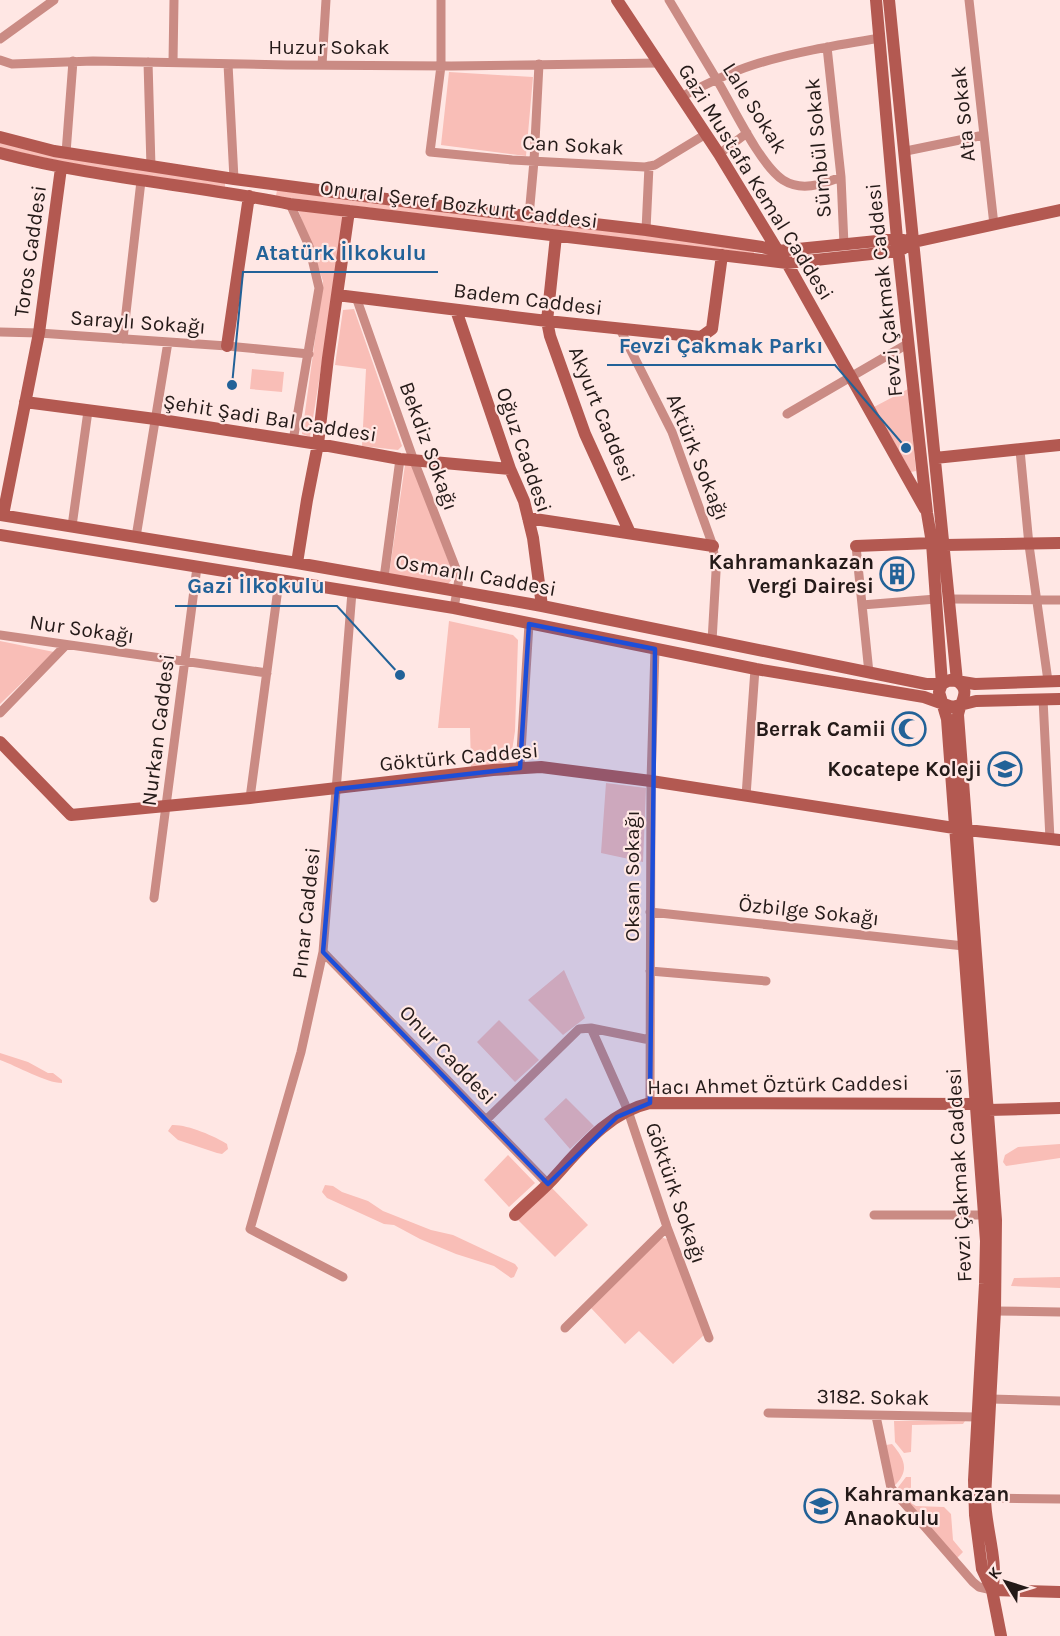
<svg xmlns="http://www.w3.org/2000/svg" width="1060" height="1636" font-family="Karla,sans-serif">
<rect width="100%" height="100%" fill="#ffe7e4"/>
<!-- green -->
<path fill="#f9beb7" d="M 449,72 L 533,77 L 526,156 L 441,145 Z
M 0,142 L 225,182 L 225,187 L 97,169 L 0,148 Z
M 277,190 L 754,249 L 754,254 L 339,204 L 276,196 Z
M 298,209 L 344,213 L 337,268 L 310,437 L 302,434 L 323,281 Z
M 354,309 L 402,446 L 398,450 L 362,446 L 366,369 L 335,365 L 343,310 Z
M 252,369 L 284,372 L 282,392 L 250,389 Z
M 908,389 L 916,471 L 911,472 L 874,407 Z
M 405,465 L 412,465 L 453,573 L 454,577 L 448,584 L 389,575 Z
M 449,621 L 513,635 L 518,640 L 515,731 L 512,751 L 503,763 L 471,767 L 470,728 L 438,728 Z
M 0,641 L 54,652 L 0,704 Z
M 606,783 L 646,788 L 643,862 L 601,853 Z
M 564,970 L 585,1018 L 563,1035 L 528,1000 Z
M 499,1020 L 539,1060 L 515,1082 L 477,1042 Z
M 0,1053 L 28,1062 L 48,1073 L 53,1073 L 62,1080 L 62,1083 C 46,1083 17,1066 0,1060 Z
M 566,1098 L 594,1126 L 570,1149 L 544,1119 Z
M 172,1125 C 186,1124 215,1136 227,1144 L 228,1149 L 222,1154 L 217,1153 L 178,1140 L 168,1131 Z
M 1060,1144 L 1060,1158 L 1006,1166 L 1003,1162 L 1005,1155 L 1018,1147 Z
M 508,1155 L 535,1183 L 509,1207 L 484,1180 Z
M 325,1185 L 333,1186 L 342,1192 L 368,1201 L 383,1211 L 431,1230 L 453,1235 L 515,1264 L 518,1268 L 514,1277 L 511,1278 L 494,1266 L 456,1254 L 420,1239 L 394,1225 L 384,1224 L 327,1198 L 322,1192 Z
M 551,1187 L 588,1225 L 555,1257 L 518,1220 Z
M 660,1237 L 670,1240 L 704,1335 L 673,1364 L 639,1331 L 625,1344 L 591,1308 Z
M 1060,1277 L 1060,1288 L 1011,1286 L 1014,1278 Z
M 894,1421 L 965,1421 L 963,1424 L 912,1425 L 911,1452 L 904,1453 L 895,1442 Z
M 892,1444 C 905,1459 910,1471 894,1486 L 886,1445 Z
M 906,1477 L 911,1477 L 911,1503 L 916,1506 L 944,1507 L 951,1514 L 953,1540 L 963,1552 L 957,1558 L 896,1490 Z"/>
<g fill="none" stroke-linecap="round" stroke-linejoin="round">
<!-- street -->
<path stroke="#ca8b84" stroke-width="9" d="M 441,0 L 441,66 L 430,152 L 512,160 L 645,167 L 655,165 L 706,134
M 669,0 C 685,27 701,53 717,80 C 732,105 760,165 783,180 C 802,192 822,184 841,177
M 969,0 L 994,225
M 0,39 L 54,0
M 827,47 L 841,177 L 844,245
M 0,60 L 12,64 L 93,61 L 287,65 L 451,66 L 658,63
M 148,62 L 151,167
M 173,62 L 174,0
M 228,64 L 234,179
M 322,65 L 326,0
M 681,97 C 704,85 728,73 753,65 C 794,52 838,45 880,38
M 906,151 L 984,135
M 66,153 L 73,61
M 719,154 L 747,133
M 290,204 L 309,246 L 319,288 L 293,441
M 529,216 L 534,161 L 539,64
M 646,230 L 649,166
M 356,297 L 414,461 L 458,574 L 459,579 L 454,608
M 620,329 L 672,432 L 713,546 L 716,572 L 712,641
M 0,332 L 39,333 L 227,346 L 309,354
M 123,339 L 141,181
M 787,414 L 909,343
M 1020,450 L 1029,545 L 1048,681
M 72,526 L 88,411
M 136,537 L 168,342
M 856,546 L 869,673
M 384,578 L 400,459
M 950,599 L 1060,600
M 862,605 L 936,599
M 0,635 L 267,673
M 1043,699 L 1050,839
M 0,713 L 66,645
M 520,768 L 529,624
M 746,796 L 755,669
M 250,798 L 279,581
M 154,898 L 197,567
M 650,912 L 964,946
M 323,952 L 548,1184
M 650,971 L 766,981
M 591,1028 L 628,1111 L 667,1227 L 709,1338
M 650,1103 L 651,781 L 655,649
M 486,1120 L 579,1029 L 591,1028 L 650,1040
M 874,1215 L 984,1215
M 343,1277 L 250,1229 L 301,1052 L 323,952 L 352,592
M 995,1311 L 1060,1312
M 565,1328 L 667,1227
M 991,1399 L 1060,1401
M 768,1413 L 977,1417
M 876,1416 L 891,1488 L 973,1582 L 979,1587 L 992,1590
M 985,1498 L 1060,1499"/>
<!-- secondary -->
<path stroke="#b35951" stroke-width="12" d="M 617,0 L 719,154 L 778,251 L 787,263 L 925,509
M 876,0 L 897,239 L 927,513 L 932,543 L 942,684
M 889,0 L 957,681
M 0,137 L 54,151 L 234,179 L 432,205 L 646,230 L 762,247 L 778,251 L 897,239 L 914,242
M 0,153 C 95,178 194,185 290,204 L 787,263 L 899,251 L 914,242 L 1060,210
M 556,236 L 547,321 L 550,336 L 585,434 L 630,533
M 337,295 L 547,321 L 701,337 L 712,329 L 722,255
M 456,310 L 510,469 L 524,501 L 533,538 L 542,606
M 227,346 L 249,196
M 25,402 L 155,419 L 318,444 L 400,459 L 510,469
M 935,458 L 1060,445
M 0,515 L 297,563 L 542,606 L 926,684 L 942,684
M 3,515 L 39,333 L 61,168
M 528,518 L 713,546
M 0,535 L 454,608 L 756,669 L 924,697 L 952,707 L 976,701 L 1060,699
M 945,545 L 1060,543
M 856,546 L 932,543
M 297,563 L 307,500 L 318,444 L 328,358 L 349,211
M 957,681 C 972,691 960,701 958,715 L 996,1220 L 995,1311 L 985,1498 C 985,1527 999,1562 992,1590
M 0,742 L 71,815 L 250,798 L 493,770 L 541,767 L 651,781 L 967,830 L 1060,840
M 988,1110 L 1060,1108
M 515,1215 C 526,1204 538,1194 549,1183 C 578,1152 606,1113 650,1103 L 976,1104
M 992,1590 L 1060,1592
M 1001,1636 L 992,1590 L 982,1569 L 975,1515 L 974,1480 L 985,1284 L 986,1241 L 947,719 L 939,692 L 942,684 L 950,680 L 975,684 L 1060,681"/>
</g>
<!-- marked area -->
<path fill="#1d4ed8" fill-opacity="0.2" stroke="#1d4ed8" stroke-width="4.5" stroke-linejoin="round" d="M 529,624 L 655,649 L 650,1103 L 617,1117 L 548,1184 L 323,952 L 337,789 L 520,768 Z"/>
<!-- icons -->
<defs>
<symbol id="building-ring" viewBox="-11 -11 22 22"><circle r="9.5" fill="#ffe7e4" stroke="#226298" stroke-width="1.5"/><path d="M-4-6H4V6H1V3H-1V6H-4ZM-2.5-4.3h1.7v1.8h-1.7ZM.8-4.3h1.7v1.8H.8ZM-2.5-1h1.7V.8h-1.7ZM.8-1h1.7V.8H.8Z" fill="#226298"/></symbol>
<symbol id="mosque-ring" viewBox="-11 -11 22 22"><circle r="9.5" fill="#ffe7e4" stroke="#226298" stroke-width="1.5"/><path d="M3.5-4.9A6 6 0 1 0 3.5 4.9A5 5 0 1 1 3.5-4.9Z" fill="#226298"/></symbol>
<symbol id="school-ring" viewBox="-11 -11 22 22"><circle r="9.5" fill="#ffe7e4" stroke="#226298" stroke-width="1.5"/><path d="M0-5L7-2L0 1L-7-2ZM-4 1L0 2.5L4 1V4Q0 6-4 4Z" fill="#226298"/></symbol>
</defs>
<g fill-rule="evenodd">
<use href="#building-ring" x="878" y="555" width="38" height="38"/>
<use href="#mosque-ring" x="890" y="710" width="38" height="38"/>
<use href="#school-ring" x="986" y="750" width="38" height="38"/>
<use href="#school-ring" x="802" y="1487" width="38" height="38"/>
</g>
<g text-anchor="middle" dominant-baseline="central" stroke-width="4.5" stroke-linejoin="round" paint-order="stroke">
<!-- street labels -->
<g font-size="21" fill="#241a18" stroke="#ffe7e4">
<text x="329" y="47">Huzur Sokak</text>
<text transform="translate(755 108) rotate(58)">Lale Sokak</text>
<text transform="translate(963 114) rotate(-96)">Ata Sokak</text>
<text transform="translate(573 145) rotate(3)">Can Sokak</text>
<text transform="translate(818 148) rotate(-95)">Sümbül Sokak</text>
<text transform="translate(756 182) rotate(58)">Gazi Mustafa Kemal Caddesi</text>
<text transform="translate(459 204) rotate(7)">Onural Şeref Bozkurt Caddesi</text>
<text transform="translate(30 251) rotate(-82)">Toros Caddesi</text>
<text transform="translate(884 290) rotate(-96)">Fevzi Çakmak Caddesi</text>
<text transform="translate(528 299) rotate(7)">Badem Caddesi</text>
<text transform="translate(138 322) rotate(4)">Saraylı Sokağı</text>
<text transform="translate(602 414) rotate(68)">Akyurt Caddesi</text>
<text transform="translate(270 418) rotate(9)">Şehit Şadi Bal Caddesi</text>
<text transform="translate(429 446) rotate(70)">Bekdiz Sokağı</text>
<text transform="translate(524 450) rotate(71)">Oğuz Caddesi</text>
<text transform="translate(698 457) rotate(68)">Aktürk Sokağı</text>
<text transform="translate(476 575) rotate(10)">Osmanlı Caddesi</text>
<text transform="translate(82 629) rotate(8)">Nur Sokağı</text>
<text transform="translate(158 730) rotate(-83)">Nurkan Caddesi</text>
<text transform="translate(459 757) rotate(-5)">Göktürk Caddesi</text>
<text transform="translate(632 876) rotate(-90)">Oksan Sokağı</text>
<text transform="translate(809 911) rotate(6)">Özbilge Sokağı</text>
<text transform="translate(306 913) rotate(-84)">Pınar Caddesi</text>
<text transform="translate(448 1055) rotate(46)">Onur Caddesi</text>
<text transform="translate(778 1085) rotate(-1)">Hacı Ahmet Öztürk Caddesi</text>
<text transform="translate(959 1175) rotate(-93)">Fevzi Çakmak Caddesi</text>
<text transform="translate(676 1193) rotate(71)">Göktürk Sokağı</text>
<text transform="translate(873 1397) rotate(1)">3182. Sokak</text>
</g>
<!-- poi labels -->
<g font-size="21" font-weight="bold" fill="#241a18" stroke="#ffe7e4" text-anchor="end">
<text x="874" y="562">Kahramankazan<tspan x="874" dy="24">Vergi Dairesi</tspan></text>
<text x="886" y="729">Berrak Camii</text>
<text x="982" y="769">Kocatepe Koleji</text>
<text x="844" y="1494" text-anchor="start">Kahramankazan<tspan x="844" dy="24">Anaokulu</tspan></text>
</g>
</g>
<!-- callouts -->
<path fill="none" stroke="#226298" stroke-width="2" d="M232 385L243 272H438M906 448L835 365H607M400 675L337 606H175"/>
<g fill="#226298" stroke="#ffe7e4" stroke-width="2">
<circle cx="232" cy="385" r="6"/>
<circle cx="906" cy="448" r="6"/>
<circle cx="400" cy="675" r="6"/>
</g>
<g font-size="22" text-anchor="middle" font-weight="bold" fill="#226298" stroke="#ffe7e4" stroke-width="4.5" stroke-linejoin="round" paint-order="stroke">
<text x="341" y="260">Atatürk İlkokulu</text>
<text x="721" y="353">Fevzi Çakmak Parkı</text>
<text x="256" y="593">Gazi İlkokulu</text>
</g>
<!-- north arrow -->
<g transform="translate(1006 1582) rotate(308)" stroke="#ffe7e4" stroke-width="4.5" paint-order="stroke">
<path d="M0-4.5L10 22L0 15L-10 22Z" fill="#241a18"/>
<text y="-9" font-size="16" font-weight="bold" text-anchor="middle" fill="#241a18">K</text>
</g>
</svg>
